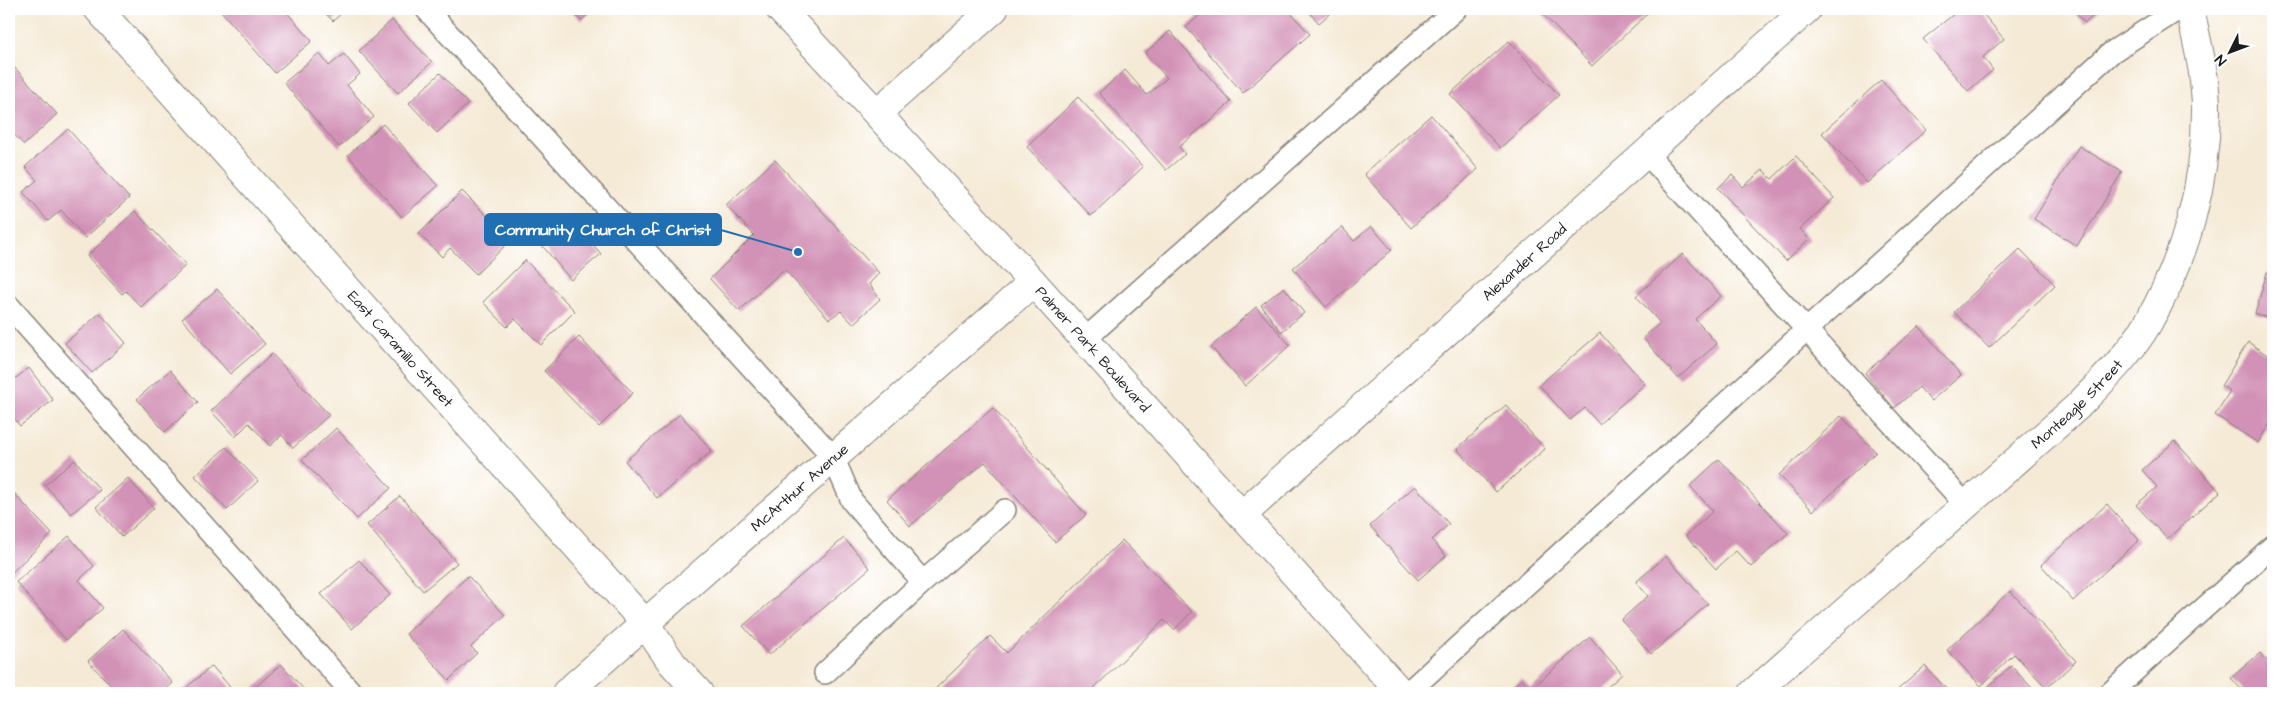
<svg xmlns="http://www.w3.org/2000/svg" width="2282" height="702" font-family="'Architects Daughter',sans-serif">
<rect width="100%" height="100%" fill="#fff"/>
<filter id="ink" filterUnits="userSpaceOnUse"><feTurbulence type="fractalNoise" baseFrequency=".02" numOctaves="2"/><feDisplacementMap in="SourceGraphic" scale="10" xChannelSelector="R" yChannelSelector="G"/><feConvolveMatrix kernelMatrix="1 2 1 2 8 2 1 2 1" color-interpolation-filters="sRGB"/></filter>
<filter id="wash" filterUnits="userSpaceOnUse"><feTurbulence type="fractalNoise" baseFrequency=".0096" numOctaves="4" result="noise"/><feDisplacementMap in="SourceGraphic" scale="20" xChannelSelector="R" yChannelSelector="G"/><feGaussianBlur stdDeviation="1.12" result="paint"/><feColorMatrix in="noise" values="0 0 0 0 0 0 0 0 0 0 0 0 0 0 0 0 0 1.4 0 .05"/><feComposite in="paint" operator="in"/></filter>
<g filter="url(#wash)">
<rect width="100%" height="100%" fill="#f5ead6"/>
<g id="blocks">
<!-- building -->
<path fill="#d291b6" d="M 222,9 L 284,9 L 312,41 L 275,73 L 220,10 Z
M 322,9 L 346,9 L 333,21 Z
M 570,9 L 594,9 L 581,21 Z
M 1207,9 L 1287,9 L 1310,34 L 1243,93 L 1186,27 Z
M 1306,9 L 1335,9 L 1319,23 Z
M 1542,9 L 1648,9 L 1650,11 L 1592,66 L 1540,11 Z
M 1960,9 L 1979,9 L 2004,39 L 1983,57 L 1993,70 L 1968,91 L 1923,39 Z
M 2072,9 L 2101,9 L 2085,23 Z
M 392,20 L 432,62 L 398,93 L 359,51 Z
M 1170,31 L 1231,102 L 1179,147 L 1185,154 L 1166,170 L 1099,93 L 1125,70 L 1147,95 L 1167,78 L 1145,53 Z
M 1509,41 L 1559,95 L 1500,148 L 1450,94 Z
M 319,53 L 329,66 L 344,54 L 360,74 L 347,85 L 374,117 L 339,147 L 284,83 Z
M 14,67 L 57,114 L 24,145 L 9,129 L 9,72 Z
M 440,73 L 468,104 L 437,133 L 409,103 Z
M 1881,80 L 1926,130 L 1867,183 L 1822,133 Z
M 1078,97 L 1143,167 L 1091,216 L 1027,147 Z
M 1431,115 L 1478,169 L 1411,228 L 1364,174 Z
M 383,124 L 438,186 L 402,217 L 348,155 Z
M 68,129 L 129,198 L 85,238 L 61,210 L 48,221 L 23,192 L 37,180 L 25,167 Z
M 2079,146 L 2122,172 L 2077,246 L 2034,219 Z
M 1796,156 L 1834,198 L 1800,229 L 1809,239 L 1786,261 L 1718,188 L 1732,175 L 1743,187 L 1763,170 L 1772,179 Z
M 775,160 L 879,273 L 869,284 L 880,299 L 853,324 L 841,311 L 829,319 L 784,269 L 739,311 L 710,279 L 754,235 L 726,205 Z
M 462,191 L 511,240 L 476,274 L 450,248 L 442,257 L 419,234 Z
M 135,211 L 186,265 L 141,307 L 126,291 L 122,294 L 87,256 Z
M 570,217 L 601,254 L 571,280 L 540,243 Z
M 1371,226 L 1392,250 L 1326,307 L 1293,268 L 1342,227 L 1354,241 Z
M 2020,249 L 2055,285 L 1989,348 L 1954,312 Z
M 1683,254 L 1721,296 L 1695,319 L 1717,344 L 1678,378 L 1643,338 L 1660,323 L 1636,296 Z
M 525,260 L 575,311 L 541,345 L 515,319 L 507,327 L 483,302 Z
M 2267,272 L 2273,273 L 2273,319 L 2255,314 Z
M 1284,287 L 1304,313 L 1281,332 L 1261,305 Z
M 217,289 L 265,344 L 230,374 L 182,319 Z
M 1256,307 L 1290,345 L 1245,386 L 1211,347 Z
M 100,313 L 126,343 L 92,373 L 65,343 Z
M 1919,326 L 1961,375 L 1931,401 L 1919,387 L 1894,408 L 1865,373 Z
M 1600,333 L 1645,384 L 1599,424 L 1585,408 L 1570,420 L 1539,385 Z
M 579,337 L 633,393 L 599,427 L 544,371 Z
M 2248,342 L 2273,359 L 2273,418 L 2258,443 L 2215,415 L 2230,391 L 2221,386 Z
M 272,354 L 329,415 L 293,448 L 282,435 L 270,446 L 249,423 L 235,437 L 211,411 Z
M 29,368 L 53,400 L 20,426 L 9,411 L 9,383 Z
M 170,370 L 198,402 L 165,432 L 137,399 Z
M 1506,405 L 1545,449 L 1496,492 L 1457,449 Z
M 993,408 L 1086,515 L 1055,542 L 985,462 L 910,526 L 887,500 Z
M 680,414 L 712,451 L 657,498 L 625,461 Z
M 1841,416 L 1876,452 L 1813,511 L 1779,475 Z
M 336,428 L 391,488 L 357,519 L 302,460 Z
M 2175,441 L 2220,492 L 2167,539 L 2136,505 L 2157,487 L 2142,470 Z
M 226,447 L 258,481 L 227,510 L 195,476 Z
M 1719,459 L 1788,533 L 1751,567 L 1736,551 L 1716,569 L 1686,536 L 1713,511 L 1690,486 Z
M 75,460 L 100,490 L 71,514 L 45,485 Z
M 128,478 L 154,508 L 122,537 L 96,507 Z
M 1415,486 L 1449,524 L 1432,540 L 1446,556 L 1418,580 L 1370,526 Z
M 9,488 L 52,534 L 9,575 Z
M 400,496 L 457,563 L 423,591 L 367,525 Z
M 2107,504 L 2139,540 L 2073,601 L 2041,565 Z
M 69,536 L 94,566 L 79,580 L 103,608 L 66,640 L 16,582 Z
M 844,538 L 870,568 L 769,655 L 743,626 Z
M 1122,540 L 1192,612 L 1174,630 L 1164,620 L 1089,693 L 931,693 L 990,636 L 1007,653 Z
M 1666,556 L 1708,604 L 1651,654 L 1621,620 L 1648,596 L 1636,582 Z
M 359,560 L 390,595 L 352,629 L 321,594 Z
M 468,576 L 505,615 L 471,647 L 477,653 L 449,680 L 406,634 Z
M 2010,591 L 2076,661 L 2047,688 L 2014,654 L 1981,686 L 1947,650 Z
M 123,629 L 173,683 L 162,693 L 118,693 L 88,661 Z
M 1590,637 L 1622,674 L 1601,693 L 1505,693 L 1522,679 L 1531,689 Z
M 2260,653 L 2273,668 L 2273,693 L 2239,693 L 2242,690 L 2231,678 Z
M 281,664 L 307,693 L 249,693 Z
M 212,666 L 235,693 L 180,693 Z
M 1925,666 L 1950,693 L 1894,693 Z
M 2011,666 L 2037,693 L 1981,693 Z"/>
</g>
</g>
<g filter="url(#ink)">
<use href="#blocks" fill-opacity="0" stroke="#888379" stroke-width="1"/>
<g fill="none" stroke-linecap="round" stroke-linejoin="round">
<defs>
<path id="service" d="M 426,9 L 833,457 L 852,501 L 923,582 L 825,673
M 1646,153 L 1966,505
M 9,306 L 352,693
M 1084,340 L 1456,9
M 923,582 L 1005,510
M 1407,693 L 2112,52 L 2179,9
M 2110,693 L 2273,546"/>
<g id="minor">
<path id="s1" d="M 98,9 L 644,622 L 672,663 L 699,693"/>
<path d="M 877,113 L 994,9"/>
<path id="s2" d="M 1242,515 L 1807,9"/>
<path id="s3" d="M 566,693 L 1033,282"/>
<path id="s4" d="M 1753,693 L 2077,407 C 2102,381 2130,354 2148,323 C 2185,259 2206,184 2206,110 C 2206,76 2197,42 2190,9"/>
</g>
<g id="secondary">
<path id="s5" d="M 780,9 L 1033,282 L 1401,693"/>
</g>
</defs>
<!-- service casing -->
<use href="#service" stroke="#888379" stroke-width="24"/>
<!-- minor casing -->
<use href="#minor" stroke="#888379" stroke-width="30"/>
<!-- secondary casing -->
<use href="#secondary" stroke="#888379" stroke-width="30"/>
<!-- service -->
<use href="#service" stroke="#fff" stroke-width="21"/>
<!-- minor -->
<use href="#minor" stroke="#fff" stroke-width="28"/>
<!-- secondary -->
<use href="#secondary" stroke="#fff" stroke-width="28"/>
</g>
</g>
<g text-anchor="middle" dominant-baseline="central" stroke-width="4.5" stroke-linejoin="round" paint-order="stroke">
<!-- street labels -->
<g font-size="15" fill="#1c1c1c" stroke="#fff">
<text stroke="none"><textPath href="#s2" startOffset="379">Alexander Road</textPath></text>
<text stroke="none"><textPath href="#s1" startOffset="455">East Caramillo Street</textPath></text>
<text stroke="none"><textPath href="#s5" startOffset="462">Palmer Park Boulevard</textPath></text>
<text stroke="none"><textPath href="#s4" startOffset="434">Monteagle Street</textPath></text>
<text stroke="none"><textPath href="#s3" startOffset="311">McArthur Avenue</textPath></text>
</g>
</g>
<!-- callouts -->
<path fill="none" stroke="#1f6fb2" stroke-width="2" d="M798 252L721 230"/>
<circle fill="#1f6fb2" stroke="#fff" stroke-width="2" cx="798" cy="252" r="5"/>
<rect fill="#1f6fb2" stroke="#1f6fb2" stroke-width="2" x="485" y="214" width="236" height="31" rx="5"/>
<g font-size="16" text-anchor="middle" font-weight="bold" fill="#fff">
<text x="603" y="235">Community Church of Christ</text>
</g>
<!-- margin -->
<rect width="2282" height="702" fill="none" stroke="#fff" stroke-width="30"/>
<!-- north arrow -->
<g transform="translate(2230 52) rotate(228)" stroke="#ffffff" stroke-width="4" paint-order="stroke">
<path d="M0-4L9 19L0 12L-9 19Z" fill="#1c1c1c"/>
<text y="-8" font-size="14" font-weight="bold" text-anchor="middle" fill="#1c1c1c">N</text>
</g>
</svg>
